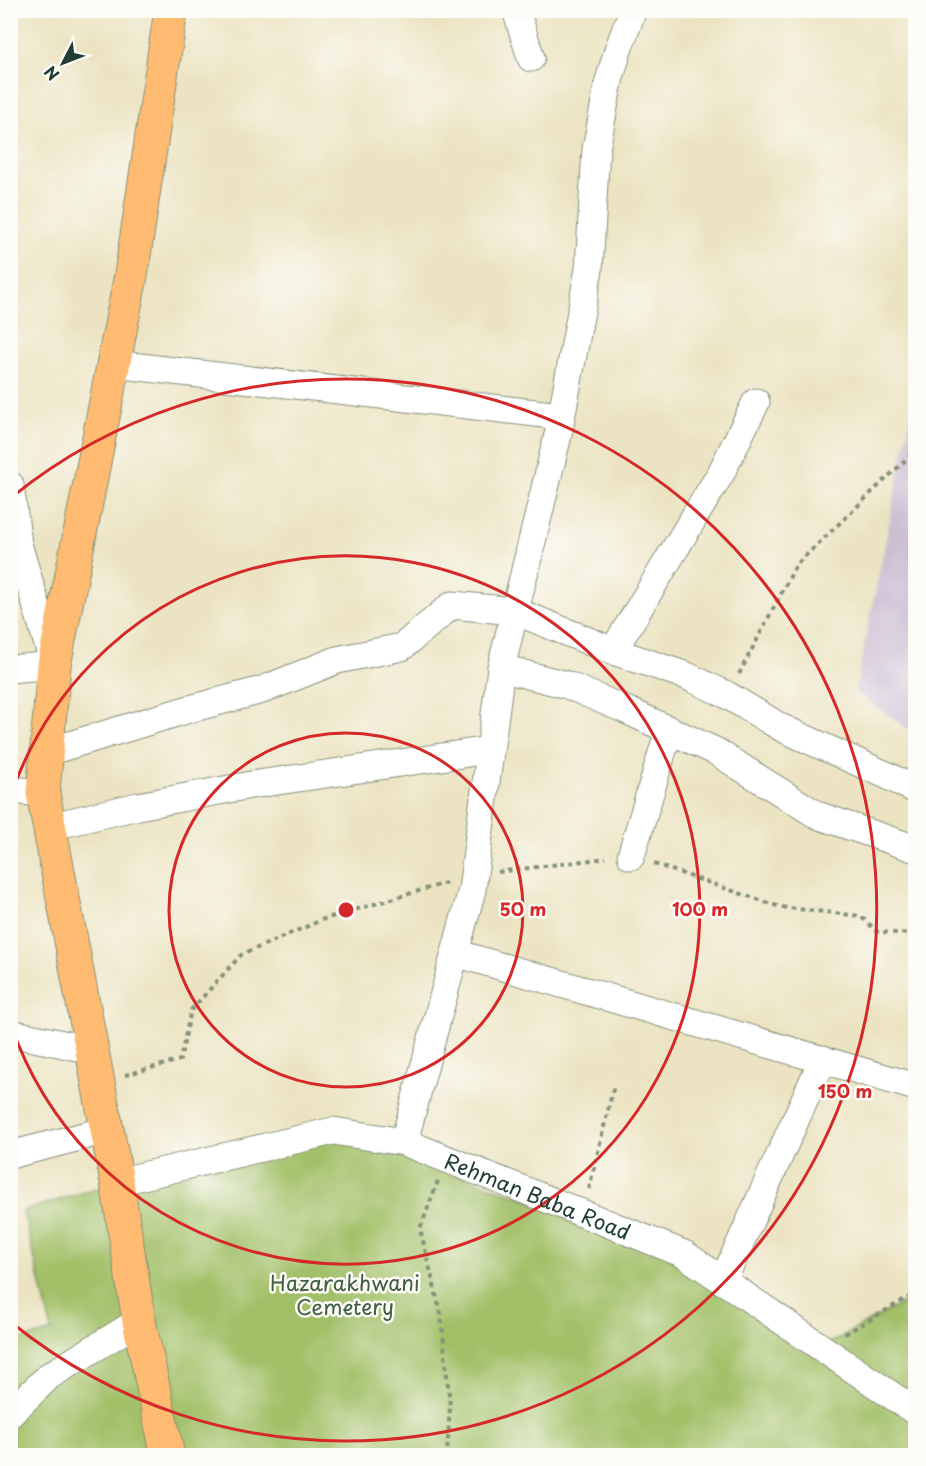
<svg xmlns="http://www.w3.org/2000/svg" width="926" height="1466" font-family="'Playpen Sans',sans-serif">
<rect width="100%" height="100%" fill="#fdfcf7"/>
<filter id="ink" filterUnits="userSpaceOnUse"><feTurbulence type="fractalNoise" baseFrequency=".0167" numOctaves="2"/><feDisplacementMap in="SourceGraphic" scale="12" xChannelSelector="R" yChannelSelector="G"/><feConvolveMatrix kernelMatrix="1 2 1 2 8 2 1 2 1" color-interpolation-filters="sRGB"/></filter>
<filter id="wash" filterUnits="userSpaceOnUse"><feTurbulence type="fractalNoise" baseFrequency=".008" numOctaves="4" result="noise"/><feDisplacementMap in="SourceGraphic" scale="24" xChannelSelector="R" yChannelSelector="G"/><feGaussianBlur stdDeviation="1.35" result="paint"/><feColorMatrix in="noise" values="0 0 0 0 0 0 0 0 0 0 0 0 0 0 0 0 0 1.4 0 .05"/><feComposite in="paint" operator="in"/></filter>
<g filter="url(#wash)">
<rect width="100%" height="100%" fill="#ebe3c1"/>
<!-- industrial -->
<path fill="#ccbfd4" d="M 915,395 L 915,734 L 855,692 Z"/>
<!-- green -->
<path fill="#a2c068" stroke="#607e4e" stroke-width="1.5" d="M 333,1131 L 684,1254 L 821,1348 L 915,1296 L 915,1455 L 11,1456 L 11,1343 L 52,1331 L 23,1211 L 117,1182 Z"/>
</g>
<g filter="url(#ink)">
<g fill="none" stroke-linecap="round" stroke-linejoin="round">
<defs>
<g id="minor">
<path d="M 516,10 L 531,58"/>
<path d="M 114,364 L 561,416"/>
<path d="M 10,485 L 18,544 L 54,665 L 10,669"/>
<path d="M 613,651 L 721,473 L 756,402"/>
<path d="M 501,668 L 567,685 L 626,710 L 715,751 L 817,815 L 916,849"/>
<path d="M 47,752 L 186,710 L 262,690 L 337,660 L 402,647 L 452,605 L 515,611 L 613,651 L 687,676 L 727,695 L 782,728 L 886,775 L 916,790"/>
<path d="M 10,790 L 43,793"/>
<path d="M 49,827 L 138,806 L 251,785 L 489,750"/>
<path d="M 631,856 L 669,730"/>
<path d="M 455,953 L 916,1087"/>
<path d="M 10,1033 L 92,1050"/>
<path d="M 404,1142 L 472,890 L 501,668 L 558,435 L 589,269 L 596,149 L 609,81 L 618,50 L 633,10"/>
<path d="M 10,1155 L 107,1130"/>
<path id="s1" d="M 117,1182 L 333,1131 L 404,1142 L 684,1254 L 916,1412"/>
<path d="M 723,1281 L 823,1059"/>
<path d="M 10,1414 L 49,1376 L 139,1321"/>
</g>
<path id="major" d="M 168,1456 L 139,1321 L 117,1182 L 43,793 L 54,665 L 131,275 L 171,10"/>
</defs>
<!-- minor casing -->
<use href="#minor" stroke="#85907a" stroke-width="29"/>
<!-- major casing -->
<use href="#major" stroke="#85907a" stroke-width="35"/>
<!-- path -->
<path stroke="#85907a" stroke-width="4" stroke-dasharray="4.5 4.5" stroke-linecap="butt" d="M 739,674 L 796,565 L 916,450
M 654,864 L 780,907 L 860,916 L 878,932 L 916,934
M 498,872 L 606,858
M 125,1075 L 180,1060 L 191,1010 L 241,955 L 324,919 L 449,882
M 438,1181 L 420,1229 L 441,1314 L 450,1406 L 447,1456
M 589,1189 L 614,1085
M 845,1334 L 916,1293"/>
<!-- minor -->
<use href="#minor" stroke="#fff" stroke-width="27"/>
<!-- major -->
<use href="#major" stroke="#febb71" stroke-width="33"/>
</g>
</g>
<!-- distance rings -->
<g fill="none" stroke="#d62828" stroke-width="3">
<circle cx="346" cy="910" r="177"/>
<path d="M11 795A354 354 0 1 1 11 1025"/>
<path d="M12 497A531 531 0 1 1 12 1323"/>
</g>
<g text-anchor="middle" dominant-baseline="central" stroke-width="5" stroke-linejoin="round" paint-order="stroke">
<!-- street labels -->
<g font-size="21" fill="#1f3d34" stroke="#fdfcf7">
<text stroke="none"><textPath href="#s1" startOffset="438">Rehman Baba Road</textPath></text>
</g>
<!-- park labels -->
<g font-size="21" fill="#405e41" stroke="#fdfcf7">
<text x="345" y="1282">Hazarakhwani<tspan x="345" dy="24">Cemetery</tspan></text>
</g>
</g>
<circle cx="346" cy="910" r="9" fill="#d62828" stroke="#fdfcf7" stroke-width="3"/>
<g font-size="18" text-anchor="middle" font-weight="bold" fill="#d62828" stroke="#fdfcf7" stroke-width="5" stroke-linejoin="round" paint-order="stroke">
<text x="523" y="916">50 m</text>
<text x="700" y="916">100 m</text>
<text x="845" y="1098">150 m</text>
</g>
<!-- margin -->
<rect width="926" height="1466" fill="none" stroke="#fdfcf7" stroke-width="36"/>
<!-- north arrow -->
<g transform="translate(63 63) rotate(228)" stroke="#fdfcf7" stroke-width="4.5" paint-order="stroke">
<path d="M0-4.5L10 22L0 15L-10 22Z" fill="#1f3d34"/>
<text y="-9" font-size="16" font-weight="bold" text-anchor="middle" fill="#1f3d34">N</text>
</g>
</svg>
